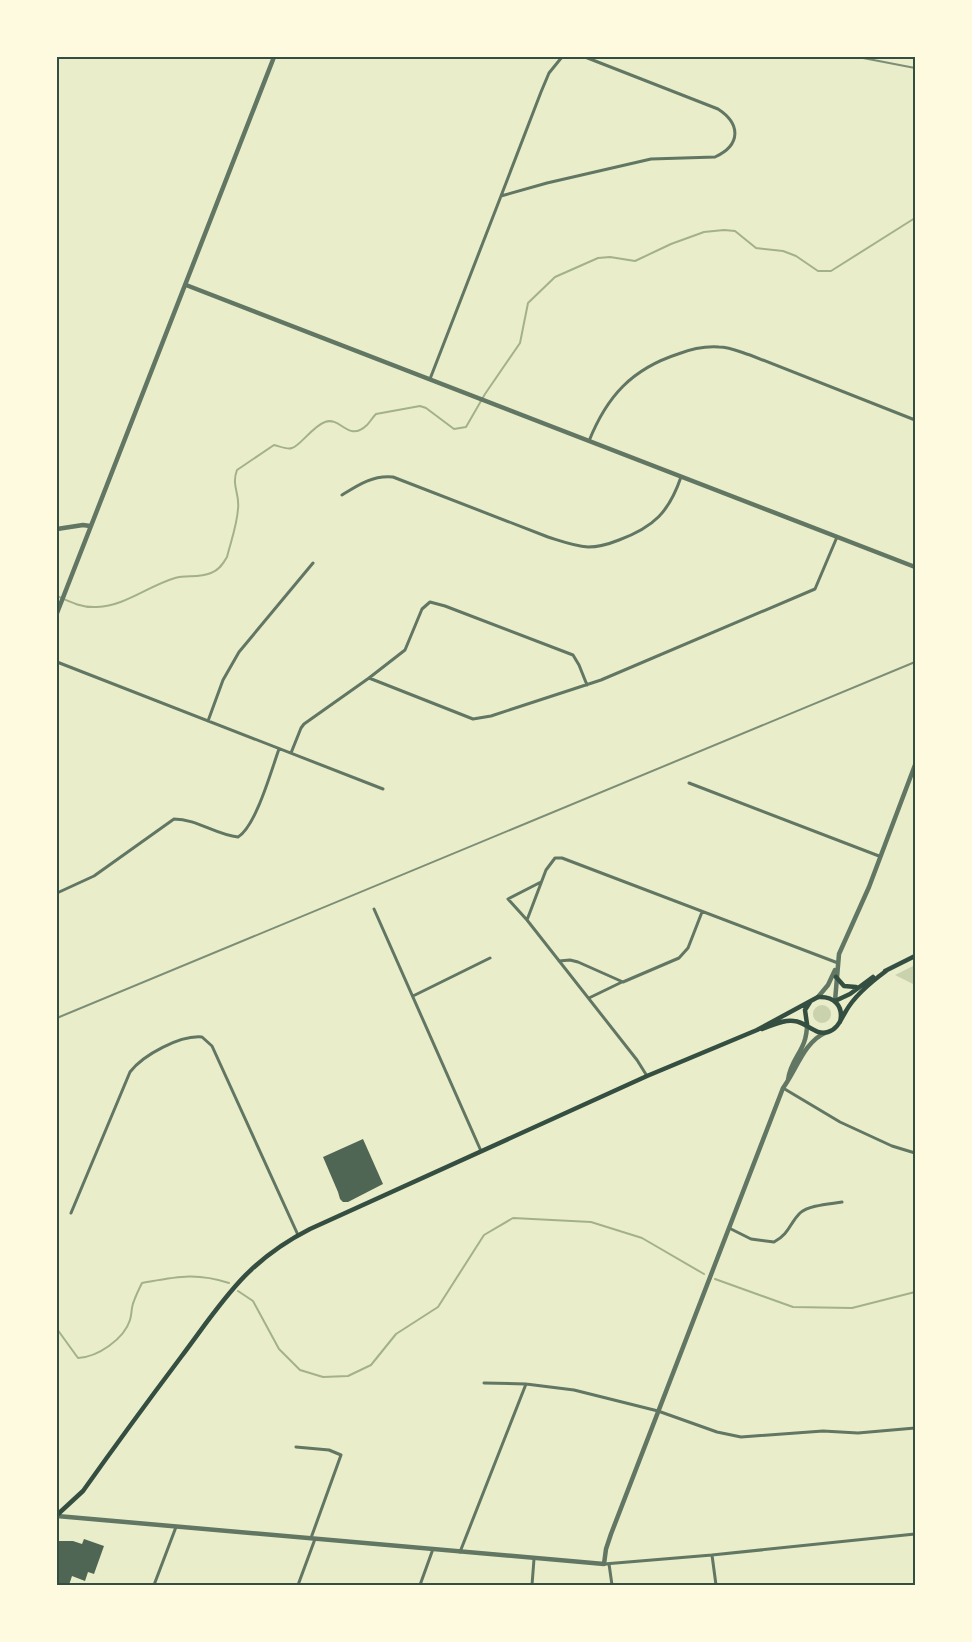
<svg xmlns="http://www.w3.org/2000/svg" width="972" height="1642" font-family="Figtree,sans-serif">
<rect width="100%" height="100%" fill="#e9edc9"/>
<!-- green -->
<path fill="#cad2ad" d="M 915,965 L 915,985 L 895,975 Z
M813 1014a9 9 0 1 1 18 0a9 9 0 1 1-18 0Z"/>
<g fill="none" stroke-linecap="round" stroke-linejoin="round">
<!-- stream -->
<path stroke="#a3b18a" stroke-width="2" d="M 57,596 C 70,602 82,608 97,607 C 125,606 148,586 175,578 C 187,575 199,578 211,573 C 219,570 223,564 227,557 C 231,541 237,525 238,509 C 240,493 231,486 237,470 L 274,445 C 279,446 287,450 292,448 C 299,447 313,426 325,422 C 341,416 348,443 367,425 C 370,422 372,418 376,414 L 420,406 L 426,408 L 454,429 L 466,427 L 485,394 L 520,343 L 528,303 L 555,277 L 598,258 L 610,257 L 635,261 L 671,244 L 704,232 L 724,230 L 735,231 L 756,248 L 783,251 L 796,256 L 818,271 L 831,271 L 915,218
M 715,1279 L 793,1307 L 852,1308 L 915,1292
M 238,1291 L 253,1301 L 279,1349 L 300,1370 L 323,1377 L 348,1376 L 371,1365 L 396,1334 L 438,1307 L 484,1235 L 513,1218 L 591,1222 L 642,1238 L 704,1274
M 57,1329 L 78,1358 C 98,1357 124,1339 130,1320 C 132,1314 131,1307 134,1301 C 136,1295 139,1289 142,1283 C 176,1277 195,1272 229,1283"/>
</g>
<!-- building -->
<path fill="#4f6655" d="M 363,1139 L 383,1184 L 348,1202 L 343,1202 L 340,1199 L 338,1192 L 323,1157 Z
M 84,1539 L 104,1546 L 94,1574 L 88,1572 L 85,1581 L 72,1576 L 69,1585 L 57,1584 L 57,1541 L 73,1541 L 82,1544 Z"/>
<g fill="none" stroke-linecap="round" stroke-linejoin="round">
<!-- minor -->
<path stroke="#617663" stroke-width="3" d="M 562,57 L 549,73 L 541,92 L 501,196 L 547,183 L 651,159 L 715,157 C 741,145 741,124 718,109 L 585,57
M 430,379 L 501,196
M 589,441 C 607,396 632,369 678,354 C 691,349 705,346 719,347 C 730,347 740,352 750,355 L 915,420
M 342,495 C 358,485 373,475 393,477 L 548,537 C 561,541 574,546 588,547 C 599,547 609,544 619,540 C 654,527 669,512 681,477
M 57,662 L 383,789
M 369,678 L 405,650 L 422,609 L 430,602 L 445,606 L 573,655 L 579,665 L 587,685
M 208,721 L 223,680 L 239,652 L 313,563
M 291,753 L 301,728 L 304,724 L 369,678 L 473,719 L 491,716 L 601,680 L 815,589 L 837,537
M 689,783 L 879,856
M 541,882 L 508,899 L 527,920 L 637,1060 L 647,1076
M 57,893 L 94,876 L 174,819 C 197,819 216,835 238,837 C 256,826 271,771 279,749
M 374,909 L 481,1151
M 527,920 L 546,870 L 555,858 L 562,858 L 838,963
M 559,961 L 570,960 L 578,962 L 623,982 L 679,958 L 688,948 L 702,912
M 413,996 L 490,958
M 589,998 L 622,982
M 783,1088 L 840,1122 L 892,1146 L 915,1153
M 71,1213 L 130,1072 C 143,1055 180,1035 202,1037 L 212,1046 L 298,1235
M 729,1228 L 751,1239 L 774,1242 C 790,1233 789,1224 800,1213 C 809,1205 830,1204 842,1202
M 484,1383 L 526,1384 L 574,1390 L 658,1411 L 717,1432 L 741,1437 L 823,1431 L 858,1433 L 915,1428
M 296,1447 L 329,1450 L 341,1455 L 311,1538
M 460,1552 L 526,1384
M 712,1555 L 716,1585
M 604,1564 L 712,1555 L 915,1534
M 609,1564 L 612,1585
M 154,1585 L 176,1527
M 298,1585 L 315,1539
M 420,1585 L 433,1549
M 532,1585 L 534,1559"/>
<!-- tertiary -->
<path stroke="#617663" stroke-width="4.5" d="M 186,285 L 915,567
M 57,529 L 83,525 L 90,526
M 57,613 L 274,57
M 818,997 L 828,985 L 835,970
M 835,1001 L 839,954 L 869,887 L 915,765
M 788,1080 C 791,1056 807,1052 807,1024
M 57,1516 L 604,1564 L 606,1549 L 611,1534 L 783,1088 C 796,1071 804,1042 825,1033"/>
<!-- secondary -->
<path stroke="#344e41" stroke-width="4.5" d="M 885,971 L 915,956
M 836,977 L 844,986 L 856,987
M 835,1001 L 850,994 L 873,977
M 807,1024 L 805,1010 L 810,1002
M 762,1029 C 772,1026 783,1019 794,1021 C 807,1022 815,1036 828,1032 C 838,1029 841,1019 846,1011 C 855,995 871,982 886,971
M 57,1515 L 83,1491 C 115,1446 148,1401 181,1357 C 223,1301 245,1262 310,1229 L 647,1076 L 757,1030 L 818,997 C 834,996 844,1006 840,1022"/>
<!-- rail -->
<path stroke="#7c8e77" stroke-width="2" d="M 858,57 L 915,68
M 57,1018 L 915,662"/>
</g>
<!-- border -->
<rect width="972" height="1642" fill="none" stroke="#fefae0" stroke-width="117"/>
<rect x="58" y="58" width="856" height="1526" fill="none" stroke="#344e41" stroke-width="2"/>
</svg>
